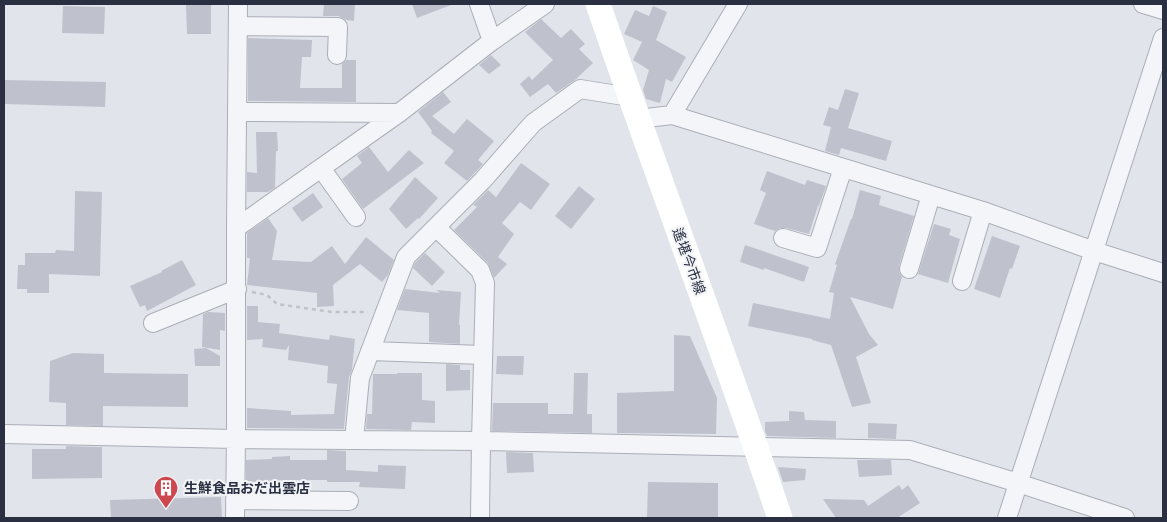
<svg xmlns="http://www.w3.org/2000/svg" width="1167" height="522" font-family="Mulish,'Noto Sans JP',sans-serif">
<rect width="100%" height="100%" fill="#e1e4ea"/>
<!-- building -->
<path fill="#bfc2cc" d="M 186,4 L 211,4 L 211,34 L 187,34 Z
M 324,4 L 355,4 L 354,21 L 346,20 L 343,18 L 338,16 L 323,16 Z
M 412,4 L 450,4 L 451,5 L 417,18 Z
M 63,6 L 105,7 L 104,34 L 62,33 Z
M 653,6 L 667,12 L 656,40 L 686,57 L 672,82 L 666,79 L 660,103 L 646,99 L 643,90 L 649,70 L 633,60 L 642,42 L 624,34 L 635,10 L 649,16 Z
M 541,19 L 561,38 L 571,29 L 585,44 L 579,49 L 593,63 L 575,80 L 556,93 L 548,84 L 530,97 L 520,84 L 529,76 L 532,80 L 553,60 L 525,32 Z
M 248,38 L 312,40 L 311,57 L 302,57 L 300,88 L 342,88 L 342,64 L 346,60 L 356,60 L 356,102 L 248,101 Z
M 491,55 L 501,65 L 489,74 L 479,65 Z
M 4,80 L 106,82 L 105,107 L 4,104 Z
M 845,89 L 859,93 L 848,128 L 892,141 L 886,161 L 841,148 L 839,155 L 825,151 L 831,127 L 823,125 L 829,107 L 838,110 Z
M 443,92 L 451,102 L 432,116 L 454,134 L 467,119 L 494,141 L 478,160 L 483,164 L 467,181 L 444,163 L 454,151 L 431,133 L 432,131 L 418,112 Z
M 256,132 L 277,132 L 278,151 L 276,151 L 275,188 L 268,192 L 247,192 L 247,172 L 257,173 Z
M 369,147 L 388,172 L 409,150 L 424,163 L 363,209 L 342,179 L 362,163 L 357,156 Z
M 521,163 L 550,184 L 531,210 L 520,202 L 502,223 L 514,234 L 498,257 L 507,264 L 494,278 L 488,263 L 454,230 L 477,207 L 473,205 L 488,190 L 496,197 Z
M 767,171 L 805,185 L 807,180 L 826,186 L 819,206 L 818,206 L 809,234 L 786,228 L 780,228 L 775,231 L 754,224 L 766,193 L 760,190 Z
M 415,177 L 438,198 L 419,219 L 418,218 L 406,229 L 389,209 Z
M 579,186 L 595,199 L 571,229 L 555,216 Z
M 860,190 L 881,196 L 879,205 L 914,216 L 899,266 L 899,272 L 902,277 L 893,309 L 850,297 L 869,334 L 878,345 L 856,357 L 871,403 L 852,407 L 831,345 L 812,340 L 812,339 L 748,326 L 753,303 L 830,319 L 834,293 L 829,292 L 837,265 L 835,264 L 851,219 L 852,219 Z
M 75,191 L 102,192 L 100,276 L 49,274 L 49,293 L 27,293 L 27,289 L 17,289 L 18,265 L 25,265 L 25,253 L 55,253 L 56,250 L 74,251 Z
M 313,193 L 323,207 L 302,222 L 292,208 Z
M 268,218 L 277,231 L 272,260 L 311,262 L 332,246 L 345,264 L 366,237 L 394,260 L 388,275 L 382,282 L 360,264 L 333,285 L 334,306 L 317,307 L 317,293 L 247,285 L 250,258 L 247,258 L 247,233 Z
M 934,224 L 951,229 L 949,235 L 960,239 L 948,283 L 918,274 Z
M 992,236 L 1020,246 L 1012,269 L 1010,268 L 1000,298 L 974,289 Z
M 745,245 L 809,267 L 804,282 L 764,268 L 764,270 L 740,262 Z
M 425,253 L 445,272 L 432,286 L 413,268 L 415,263 Z
M 182,260 L 196,285 L 147,311 L 145,305 L 140,307 L 130,286 L 162,272 L 161,271 Z
M 405,289 L 440,293 L 436,290 L 461,292 L 459,325 L 460,325 L 460,344 L 429,342 L 429,313 L 397,310 Z
M 247,306 L 258,306 L 258,322 L 280,324 L 279,333 L 329,340 L 330,335 L 355,339 L 352,370 L 349,377 L 344,429 L 247,428 L 247,408 L 291,411 L 291,415 L 334,414 L 337,384 L 327,383 L 328,366 L 288,360 L 289,345 L 286,350 L 262,347 L 263,339 L 247,340 Z
M 208,312 L 225,313 L 225,331 L 220,330 L 220,350 L 202,347 L 203,314 Z
M 674,335 L 690,336 L 717,398 L 716,434 L 617,433 L 617,393 L 674,391 Z
M 206,348 L 220,356 L 220,366 L 195,366 L 194,349 Z
M 73,353 L 104,354 L 104,373 L 188,374 L 188,407 L 103,406 L 103,426 L 66,425 L 66,403 L 49,402 L 50,361 Z
M 497,356 L 524,356 L 523,375 L 496,374 Z
M 446,364 L 460,365 L 460,370 L 470,370 L 470,390 L 446,391 Z
M 397,373 L 422,373 L 422,400 L 435,401 L 435,423 L 412,422 L 411,430 L 366,429 L 367,414 L 372,414 L 373,374 L 397,374 Z
M 574,373 L 588,373 L 587,414 L 592,414 L 592,433 L 492,431 L 493,403 L 548,403 L 548,414 L 573,414 Z
M 789,411 L 804,412 L 805,420 L 836,421 L 836,438 L 767,436 L 765,431 L 765,422 L 789,421 Z
M 868,423 L 897,424 L 896,439 L 868,438 Z
M 66,446 L 102,447 L 102,478 L 32,479 L 32,449 L 66,449 Z
M 327,450 L 346,451 L 346,470 L 378,472 L 378,465 L 406,466 L 405,489 L 359,487 L 360,482 L 327,482 L 327,480 L 294,480 L 246,482 L 246,460 L 272,459 L 272,457 L 290,456 L 290,460 L 327,460 Z
M 506,452 L 533,453 L 534,472 L 507,473 Z
M 857,460 L 891,460 L 892,475 L 859,477 Z
M 778,467 L 806,469 L 805,480 L 783,482 Z
M 648,482 L 718,483 L 718,518 L 647,518 Z
M 899,485 L 902,490 L 908,485 L 920,503 L 897,518 L 836,518 L 823,499 L 864,500 L 868,506 Z
M 221,497 L 222,518 L 111,518 L 110,500 Z"/>
<g fill="none" stroke-linecap="round" stroke-linejoin="round">
<defs>
<path id="minor" d="M 479,4 L 492,41
M 1143,4 L 1163,10
M 238,26 L 338,27 L 337,55
M 237,112 L 399,113
M 672,115 L 738,4
M 638,119 L 672,115 L 983,211 L 1094,251 L 1163,273
M 321,168 L 356,217
M 436,227 L 480,270 L 485,283 L 481,441 L 480,518
M 236,228 L 399,113 L 492,41 L 545,4
M 783,238 L 817,248 L 843,168
M 909,269 L 931,195
M 962,281 L 983,211
M 153,323 L 237,289
M 370,351 L 483,355
M 4,434 L 236,439 L 481,441 L 910,450 L 1018,483 L 1125,518
M 354,440 L 360,378 L 406,257 L 483,180 L 533,123 L 580,89 L 630,97
M 235,500 L 349,501
M 235,518 L 236,439 L 236,228 L 238,4
M 1007,518 L 1163,38"/>
</defs>
<!-- minor casing -->
<use href="#minor" stroke="#aaaeb7" stroke-width="20"/>
<!-- path -->
<path stroke="#bfc2c8" stroke-width="2.5" stroke-dasharray="4 4" stroke-linecap="butt" d="M 252,292 L 267,295 L 277,304 L 332,312 L 367,312"/>
<!-- minor -->
<use href="#minor" stroke="#f4f5f8" stroke-width="18"/>
<!-- secondary -->
<path stroke="#fff" stroke-width="25" d="M 598,4 C 657,176 722,346 780,518"/>
</g>
<!-- icons -->
<defs>
<symbol id="building-pin" viewBox="-11 -11 22 30"><path d="M0 17L-7.5 6A9.5 9.5 0 1 1 7.5 6Z" fill="#cd484e" stroke="#f1f3f7"/><path d="M-4-6H4V6H1V3H-1V6H-4ZM-2.5-4.3h1.7v1.8h-1.7ZM.8-4.3h1.7v1.8H.8ZM-2.5-1h1.7V.8h-1.7ZM.8-1h1.7V.8H.8Z" fill="#fff"/></symbol>
</defs>
<g fill-rule="evenodd">
<use href="#building-pin" x="152" y="474" width="28" height="38"/>
</g>
<g text-anchor="middle" dominant-baseline="central" stroke-width="4" stroke-linejoin="round" paint-order="stroke">
<!-- street labels -->
<g font-size="14" fill="#2a3041" stroke="#f1f3f7">
<text transform="translate(689 261) rotate(70)">遙堪今市線</text>
</g>
<!-- poi labels -->
<g font-size="14" font-weight="bold" fill="#2a3041" stroke="#f1f3f7" text-anchor="start">
<text x="184" y="488">生鮮食品おだ出雲店</text>
</g>
</g>
<!-- border -->
<rect width="1167" height="522" fill="none" stroke="#2a3041" stroke-width="10"/>
</svg>
